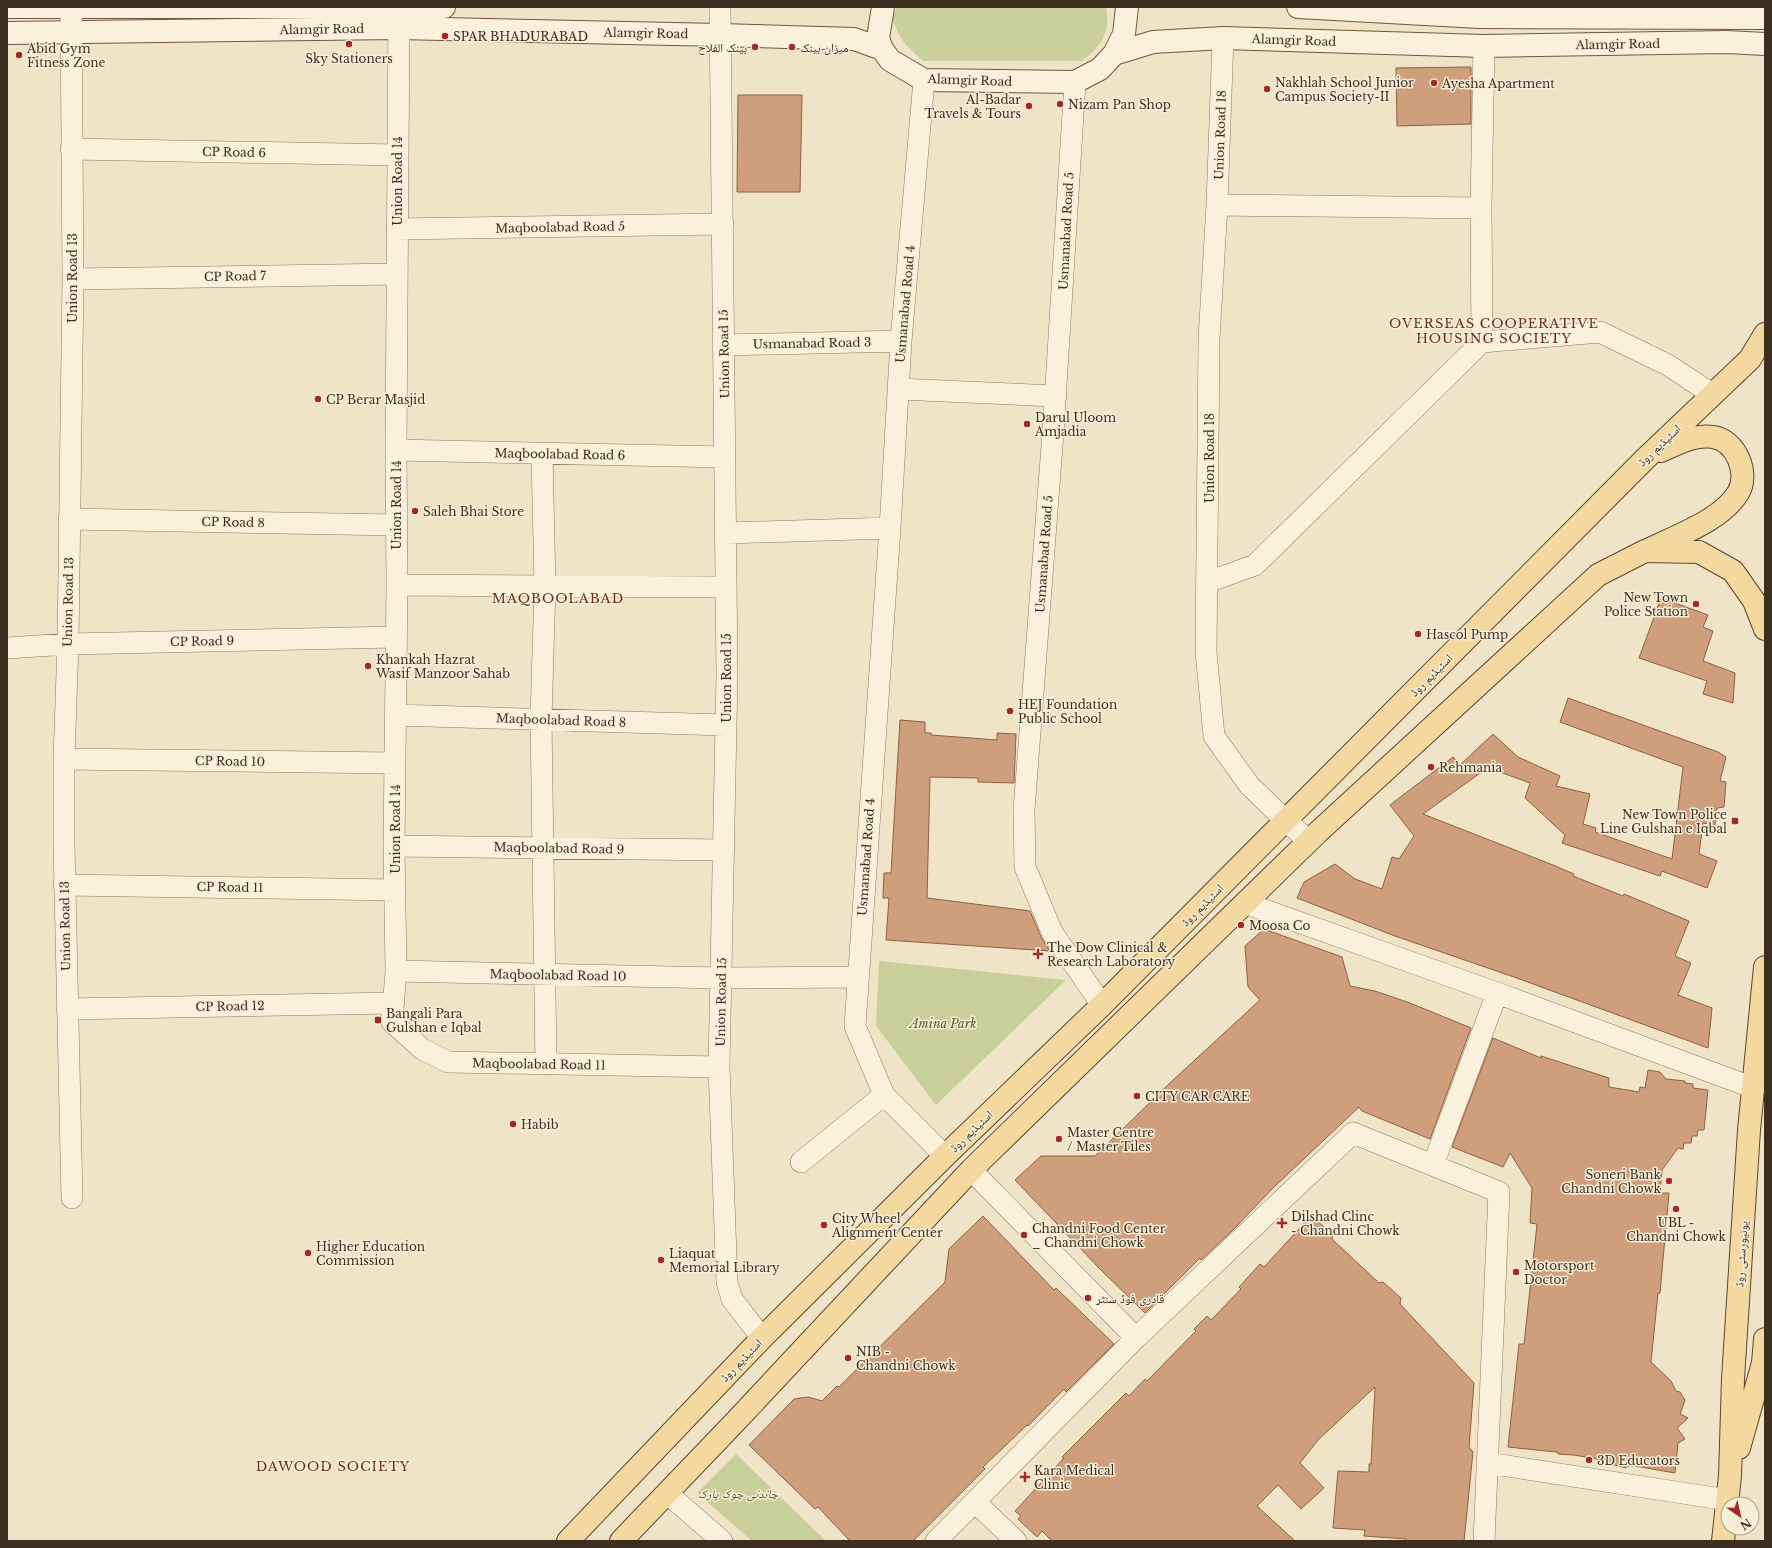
<svg xmlns="http://www.w3.org/2000/svg" width="1772" height="1548" font-family="'Libre Baskerville','Noto Naskh Arabic',serif">
<rect width="100%" height="100%" fill="#f0e4c8"/>
<!-- green -->
<path fill="#c9cf9b" d="M 897,7 L 1106,7 C 1111,33 1101,46 1082,61 L 924,61 C 906,47 899,39 892,18 Z
M 879,961 L 1066,980 L 936,1105 L 876,1026 Z
M 736,1454 L 826,1541 L 752,1541 L 697,1493 Z"/>
<!-- building -->
<path fill="#cf9f7d" stroke="#8d5f41" d="M 1471,67 L 1471,124 L 1397,126 L 1396,68 Z
M 738,95 L 802,95 L 800,192 L 737,192 Z
M 1661,598 L 1708,615 L 1703,627 L 1713,631 L 1703,661 L 1735,673 L 1733,703 L 1703,694 L 1707,681 L 1639,658 Z
M 1568,698 L 1718,752 L 1726,757 L 1720,781 L 1726,782 L 1724,807 L 1717,808 L 1715,825 L 1703,823 L 1699,854 L 1717,861 L 1707,888 L 1662,871 L 1660,876 L 1562,843 L 1565,835 L 1525,798 L 1530,783 L 1489,768 L 1490,766 L 1423,814 L 1553,865 L 1574,874 L 1573,876 L 1623,896 L 1624,894 L 1689,921 L 1675,956 L 1691,963 L 1678,995 L 1712,1008 L 1708,1048 L 1514,977 L 1395,936 L 1297,898 L 1304,882 L 1335,864 L 1355,879 L 1382,889 L 1392,857 L 1399,859 L 1414,836 L 1390,805 L 1453,757 L 1460,765 L 1493,734 L 1518,757 L 1560,776 L 1556,786 L 1590,794 L 1583,824 L 1596,828 L 1595,832 L 1672,859 L 1683,767 L 1560,722 Z
M 900,720 L 925,722 L 925,733 L 931,733 L 931,735 L 997,740 L 997,733 L 1016,734 L 1014,783 L 978,782 L 978,778 L 930,777 L 927,898 L 1030,911 L 1041,937 L 1050,951 L 886,940 L 889,898 L 883,898 L 884,873 L 891,873 Z
M 1264,929 L 1342,957 L 1350,986 L 1375,991 L 1410,1003 L 1471,1028 L 1430,1139 L 1362,1111 L 1359,1107 L 1273,1188 L 1233,1230 L 1201,1260 L 1200,1258 L 1145,1313 L 1099,1268 L 1015,1180 L 1041,1156 L 1095,1156 L 1171,1082 L 1260,1000 L 1248,987 L 1245,946 Z
M 1493,1038 L 1541,1058 L 1541,1056 L 1609,1078 L 1609,1087 L 1639,1092 L 1640,1087 L 1645,1088 L 1648,1070 L 1660,1072 L 1666,1079 L 1685,1081 L 1685,1083 L 1693,1084 L 1693,1088 L 1708,1090 L 1704,1130 L 1698,1130 L 1697,1136 L 1692,1136 L 1691,1143 L 1684,1143 L 1683,1149 L 1678,1148 L 1662,1170 L 1660,1193 L 1669,1193 L 1660,1293 L 1658,1293 L 1651,1362 L 1671,1381 L 1676,1391 L 1680,1392 L 1685,1400 L 1680,1414 L 1688,1418 L 1677,1428 L 1685,1439 L 1678,1443 L 1675,1473 L 1635,1466 L 1626,1466 L 1626,1468 L 1607,1463 L 1602,1460 L 1574,1455 L 1558,1454 L 1557,1452 L 1546,1451 L 1508,1447 L 1519,1344 L 1524,1344 L 1537,1224 L 1530,1223 L 1532,1188 L 1510,1153 L 1503,1167 L 1452,1147 Z
M 983,1216 L 1054,1290 L 1056,1288 L 1114,1344 L 1066,1392 L 1064,1389 L 1028,1426 L 1027,1425 L 983,1467 L 985,1469 L 913,1541 L 850,1541 L 818,1507 L 815,1509 L 749,1445 L 794,1399 L 808,1397 L 822,1401 L 837,1386 L 839,1387 L 945,1282 L 949,1249 Z
M 1309,1218 L 1312,1220 L 1315,1219 L 1333,1235 L 1332,1239 L 1379,1283 L 1383,1282 L 1401,1298 L 1400,1304 L 1474,1383 L 1469,1447 L 1473,1452 L 1464,1541 L 1406,1541 L 1406,1539 L 1364,1536 L 1365,1530 L 1333,1528 L 1338,1471 L 1369,1472 L 1369,1464 L 1371,1464 L 1375,1387 L 1318,1440 L 1300,1463 L 1324,1488 L 1301,1509 L 1278,1485 L 1257,1506 L 1295,1541 L 1052,1541 L 1042,1531 L 1037,1537 L 1018,1519 L 1021,1516 L 1015,1511 L 1064,1458 L 1062,1457 L 1126,1393 L 1129,1396 L 1145,1379 L 1147,1381 L 1196,1331 L 1194,1329 L 1207,1316 L 1211,1320 L 1241,1289 L 1239,1287 L 1260,1264 L 1264,1267 Z"/>
<g fill="none" stroke-linecap="round" stroke-linejoin="round">
<defs>
<path id="street" d="M 71,7 L 73,279 L 68,644 L 64,759 L 64,845 L 72,1198
M 720,7 L 727,675 L 719,1067 L 727,1282 L 732,1299 L 762,1338
M 399,11 L 396,450 L 397,585 L 394,846 L 396,971 L 392,1022 L 422,1049 L 448,1062 L 719,1067
M 1223,38 L 1217,205 L 1209,339 L 1206,652 L 1214,736 L 1249,785 L 1286,821 L 1309,841
M 924,80 L 901,341 L 890,528 L 855,1026 L 884,1095 L 945,1156
M 1075,82 L 1053,433 L 1024,810 L 1025,867 L 1052,932 L 1102,1005
M 71,149 L 398,155
M 1217,205 L 1481,208
M 397,229 L 723,224
M 73,279 L 397,274
M 1482,342 L 1600,332 L 1668,365 L 1712,394
M 724,345 L 901,341
M 898,389 L 1056,396
M 396,450 L 725,457
M 542,454 L 545,586 L 541,719 L 546,1064
M 69,519 L 396,525
M 726,533 L 890,528
M 1208,582 L 1255,565 L 1482,342 L 1481,208 L 1484,46
M 397,585 L 726,587
M 7,648 L 68,644 L 396,637
M 396,715 L 726,725
M 64,759 L 395,763
M 394,846 L 724,850
M 64,885 L 395,890
M 1245,903 L 1497,993 L 1754,1088
M 396,971 L 721,978 L 857,977
M 67,1009 L 394,1003
M 801,1162 L 884,1095
M 1433,1165 L 1497,993
M 971,1170 L 1136,1338
M 1488,1463 L 1728,1500
M 667,1493 L 722,1541
M 975,1502 L 1016,1541
M 936,1541 L 1136,1338 L 1353,1133 L 1499,1192 L 1484,1541"/>
<path id="secondary" d="M 7,7 L 444,7
M 1298,7 L 1479,17 L 1765,18
M 7,33 L 398,28 L 720,35 L 854,39 L 882,49 L 890,60 L 924,80 L 1075,82 L 1100,69 L 1114,54 L 1153,42 L 1223,38 L 1484,46 L 1727,42 L 1765,44
M 882,49 L 878,38 L 883,7
M 1114,54 L 1124,34 L 1127,7"/>
<path id="primary" d="M 1648,550 C 1676,536 1722,520 1738,493 C 1750,474 1736,440 1713,437 C 1694,434 1677,444 1661,451
M 1739,1448 L 1763,1363 L 1765,1339
M 568,1541 L 762,1338 L 945,1156 L 1102,1005 L 1645,459 L 1750,359 L 1765,334
M 621,1541 L 735,1422 L 971,1170 L 1317,833 L 1598,575 L 1645,551 L 1699,552 L 1733,571 L 1754,601 L 1765,629
M 1723,1541 L 1730,1476 L 1733,1379 L 1749,1130 L 1765,967"/>
</defs>
<!-- street casing -->
<use href="#street" stroke="#8d765c" stroke-width="22"/>
<!-- secondary casing -->
<use href="#secondary" stroke="#6f573f" stroke-width="24"/>
<!-- primary casing -->
<use href="#primary" stroke="#5b4430" stroke-width="24"/>
<!-- street -->
<use href="#street" stroke="#faf1dc" stroke-width="21"/>
<!-- secondary -->
<use href="#secondary" stroke="#faf1dc" stroke-width="22"/>
<!-- primary -->
<use href="#primary" stroke="#f3d9a0" stroke-width="22"/>
</g>
<!-- markers -->
<g fill="#9e2a2b" stroke="#f7eed8" stroke-width="1.5">
<circle cx="445" cy="36" r="4"/>
<circle cx="349" cy="44" r="4"/>
<circle cx="755" cy="47" r="4"/>
<circle cx="792" cy="47" r="4"/>
<circle cx="19" cy="55" r="4"/>
<circle cx="1434" cy="83" r="4"/>
<circle cx="1267" cy="89" r="4"/>
<circle cx="1060" cy="104" r="4"/>
<circle cx="1029" cy="106" r="4"/>
<circle cx="318" cy="399" r="4"/>
<circle cx="1027" cy="424" r="4"/>
<circle cx="415" cy="511" r="4"/>
<circle cx="1696" cy="604" r="4"/>
<circle cx="1418" cy="634" r="4"/>
<circle cx="368" cy="666" r="4"/>
<circle cx="1010" cy="711" r="4"/>
<circle cx="1431" cy="767" r="4"/>
<rect x="1731" y="817" width="8" height="8" rx="2"/>
<circle cx="1241" cy="925" r="4"/>
<path d="M1036 948h4v4h4v4h-4v4h-4v-4h-4v-4h4z"/>
<rect x="374" y="1016" width="8" height="8" rx="2"/>
<circle cx="1137" cy="1096" r="4"/>
<circle cx="513" cy="1124" r="4"/>
<circle cx="1059" cy="1139" r="4"/>
<circle cx="1669" cy="1181" r="4"/>
<circle cx="1676" cy="1209" r="4"/>
<path d="M1280 1217h4v4h4v4h-4v4h-4v-4h-4v-4h4z"/>
<circle cx="824" cy="1225" r="4"/>
<circle cx="1024" cy="1235" r="4"/>
<circle cx="308" cy="1253" r="4"/>
<circle cx="661" cy="1260" r="4"/>
<circle cx="1516" cy="1272" r="4"/>
<circle cx="1088" cy="1298" r="4"/>
<circle cx="848" cy="1358" r="4"/>
<circle cx="1589" cy="1460" r="4"/>
<path d="M1023 1471h4v4h4v4h-4v4h-4v-4h-4v-4h4z"/>
</g>
<g text-anchor="middle" dominant-baseline="central" stroke-width="3" stroke-linejoin="round" paint-order="stroke">
<!-- street labels -->
<g font-size="12" fill="#3d2e20" stroke="#f7eed8">
<text transform="translate(322 29) rotate(-1)">Alamgir Road</text>
<text transform="translate(646 33) rotate(1)">Alamgir Road</text>
<text transform="translate(1294 40) rotate(2)">Alamgir Road</text>
<text transform="translate(1618 44) rotate(-1)">Alamgir Road</text>
<text transform="translate(970 80) rotate(2)">Alamgir Road</text>
<text transform="translate(1220 135) rotate(-88)">Union Road 18</text>
<text transform="translate(234 152) rotate(1)">CP Road 6</text>
<text transform="translate(397 181) rotate(-90)">Union Road 14</text>
<text transform="translate(560 227) rotate(-1)">Maqboolabad Road 5</text>
<text transform="translate(1066 231) rotate(-87)">Usmanabad Road 5</text>
<text transform="translate(235 276) rotate(-1)">CP Road 7</text>
<text transform="translate(72 278) rotate(-90)">Union Road 13</text>
<text transform="translate(905 304) rotate(-85)">Usmanabad Road 4</text>
<text transform="translate(812 343) rotate(-1)">Usmanabad Road 3</text>
<text transform="translate(724 354) rotate(-91)">Union Road 15</text>
<text transform="translate(1659 445) rotate(-44)">اسٹیڈیم روڈ</text>
<text transform="translate(560 454) rotate(1)">Maqboolabad Road 6</text>
<text transform="translate(1209 458) rotate(-90)">Union Road 18</text>
<text transform="translate(396 505) rotate(-90)">Union Road 14</text>
<text transform="translate(233 522) rotate(1)">CP Road 8</text>
<text transform="translate(1044 554) rotate(-86)">Usmanabad Road 5</text>
<text transform="translate(68 602) rotate(-89)">Union Road 13</text>
<text transform="translate(202 641) rotate(-1)">CP Road 9</text>
<text transform="translate(1431 675) rotate(-45)">اسٹیڈیم روڈ</text>
<text transform="translate(726 678) rotate(-90)">Union Road 15</text>
<text transform="translate(561 720) rotate(2)">Maqboolabad Road 8</text>
<text transform="translate(230 761) rotate(1)">CP Road 10</text>
<text transform="translate(395 829) rotate(-90)">Union Road 14</text>
<text transform="translate(559 848) rotate(1)">Maqboolabad Road 9</text>
<text transform="translate(866 857) rotate(-86)">Usmanabad Road 4</text>
<text transform="translate(230 887) rotate(1)">CP Road 11</text>
<text transform="translate(1202 905) rotate(-45)">اسٹیڈیم روڈ</text>
<text transform="translate(65 926) rotate(-91)">Union Road 13</text>
<text transform="translate(558 975) rotate(1)">Maqboolabad Road 10</text>
<text transform="translate(721 1002) rotate(-89)">Union Road 15</text>
<text transform="translate(230 1006) rotate(-1)">CP Road 12</text>
<text transform="translate(539 1064) rotate(1)">Maqboolabad Road 11</text>
<text transform="translate(971 1131) rotate(-44)">اسٹیڈیم روڈ</text>
<text transform="translate(1741 1254) rotate(-86)">یونیورسٹی روڈ</text>
<text transform="translate(741 1360) rotate(-46)">اسٹیڈیم روڈ</text>
</g>
<!-- poi labels -->
<g font-size="12" fill="#3d2e20" stroke="#f7eed8" text-anchor="start">
<text x="453" y="36">SPAR BHADURABAD</text>
<text x="747" y="47" text-anchor="end">بینک الفلاح</text>
<text x="800" y="47">میزان بینک</text>
<text x="27" y="48">Abid Gym<tspan x="27" dy="14">Fitness Zone</tspan></text>
<text x="349" y="58" text-anchor="middle">Sky Stationers</text>
<text x="1275" y="82">Nakhlah School Junior<tspan x="1275" dy="14">Campus Society-II</tspan></text>
<text x="1442" y="83">Ayesha Apartment</text>
<text x="1021" y="99" text-anchor="end">Al-Badar<tspan x="1021" dy="14">Travels &amp; Tours</tspan></text>
<text x="1068" y="104">Nizam Pan Shop</text>
<text x="326" y="399">CP Berar Masjid</text>
<text x="1035" y="417">Darul Uloom<tspan x="1035" dy="14">Amjadia</tspan></text>
<text x="423" y="511">Saleh Bhai Store</text>
<text x="1688" y="597" text-anchor="end">New Town<tspan x="1688" dy="14">Police Station</tspan></text>
<text x="1426" y="634">Hascol Pump</text>
<text x="376" y="659">Khankah Hazrat<tspan x="376" dy="14">Wasif Manzoor Sahab</tspan></text>
<text x="1018" y="704">HEJ Foundation<tspan x="1018" dy="14">Public School</tspan></text>
<text x="1439" y="767">Rehmania</text>
<text x="1727" y="814" text-anchor="end">New Town Police<tspan x="1727" dy="14">Line Gulshan e Iqbal</tspan></text>
<text x="1249" y="925">Moosa Co</text>
<text x="1047" y="947">The Dow Clinical &amp;<tspan x="1047" dy="14">Research Laboratory</tspan></text>
<text x="386" y="1013">Bangali Para<tspan x="386" dy="14">Gulshan e Iqbal</tspan></text>
<text x="1145" y="1096">CITY CAR CARE</text>
<text x="521" y="1124">Habib</text>
<text x="1067" y="1132">Master Centre<tspan x="1067" dy="14">/ Master Tiles</tspan></text>
<text x="1661" y="1174" text-anchor="end">Soneri Bank<tspan x="1661" dy="14">Chandni Chowk</tspan></text>
<text x="1291" y="1216">Dilshad Clinc<tspan x="1291" dy="14">- Chandni Chowk</tspan></text>
<text x="832" y="1218">City Wheel<tspan x="832" dy="14">Alignment Center</tspan></text>
<text x="1676" y="1222" text-anchor="middle">UBL -<tspan x="1676" dy="14">Chandni Chowk</tspan></text>
<text x="1032" y="1228">Chandni Food Center<tspan x="1032" dy="14">_ Chandni Chowk</tspan></text>
<text x="316" y="1246">Higher Education<tspan x="316" dy="14">Commission</tspan></text>
<text x="669" y="1253">Liaquat<tspan x="669" dy="14">Memorial Library</tspan></text>
<text x="1524" y="1265">Motorsport<tspan x="1524" dy="14">Doctor</tspan></text>
<text x="1096" y="1298">قادری فوڈ سنٹر</text>
<text x="856" y="1351">NIB -<tspan x="856" dy="14">Chandni Chowk</tspan></text>
<text x="1597" y="1460">3D Educators</text>
<text x="1034" y="1470">Kara Medical<tspan x="1034" dy="14">Clinic</tspan></text>
</g>
<!-- park labels -->
<g font-size="12" font-style="italic" fill="#4d5a26" stroke="#f7eed8">
<text x="943" y="1023">Amina Park</text>
<text x="738" y="1493">چاندنی چوک پارک</text>
</g>
<!-- neighbourhood labels -->
<g font-size="13" letter-spacing="1" fill="#6b2e1e" stroke="#f7eed8">
<text x="1494" y="323">OVERSEAS COOPERATIVE<tspan x="1494" dy="15">HOUSING SOCIETY</tspan></text>
<text x="558" y="598">MAQBOOLABAD</text>
<text x="333" y="1466">DAWOOD SOCIETY</text>
</g>
</g>
<!-- border -->
<rect width="1772" height="1548" fill="none" stroke="#3d2e20" stroke-width="16"/>
<!-- north arrow -->
<g transform="translate(1740 1516) rotate(146)"><circle r="19" fill="#f7eed8" stroke="#ada18e"/>
<path d="M0-3L7 15L0 10L-7 15Z" fill="#9e2a2b"/>
<text y="-6" font-size="11" font-weight="bold" text-anchor="middle" fill="#3d2e20">N</text>
</g>
</svg>
